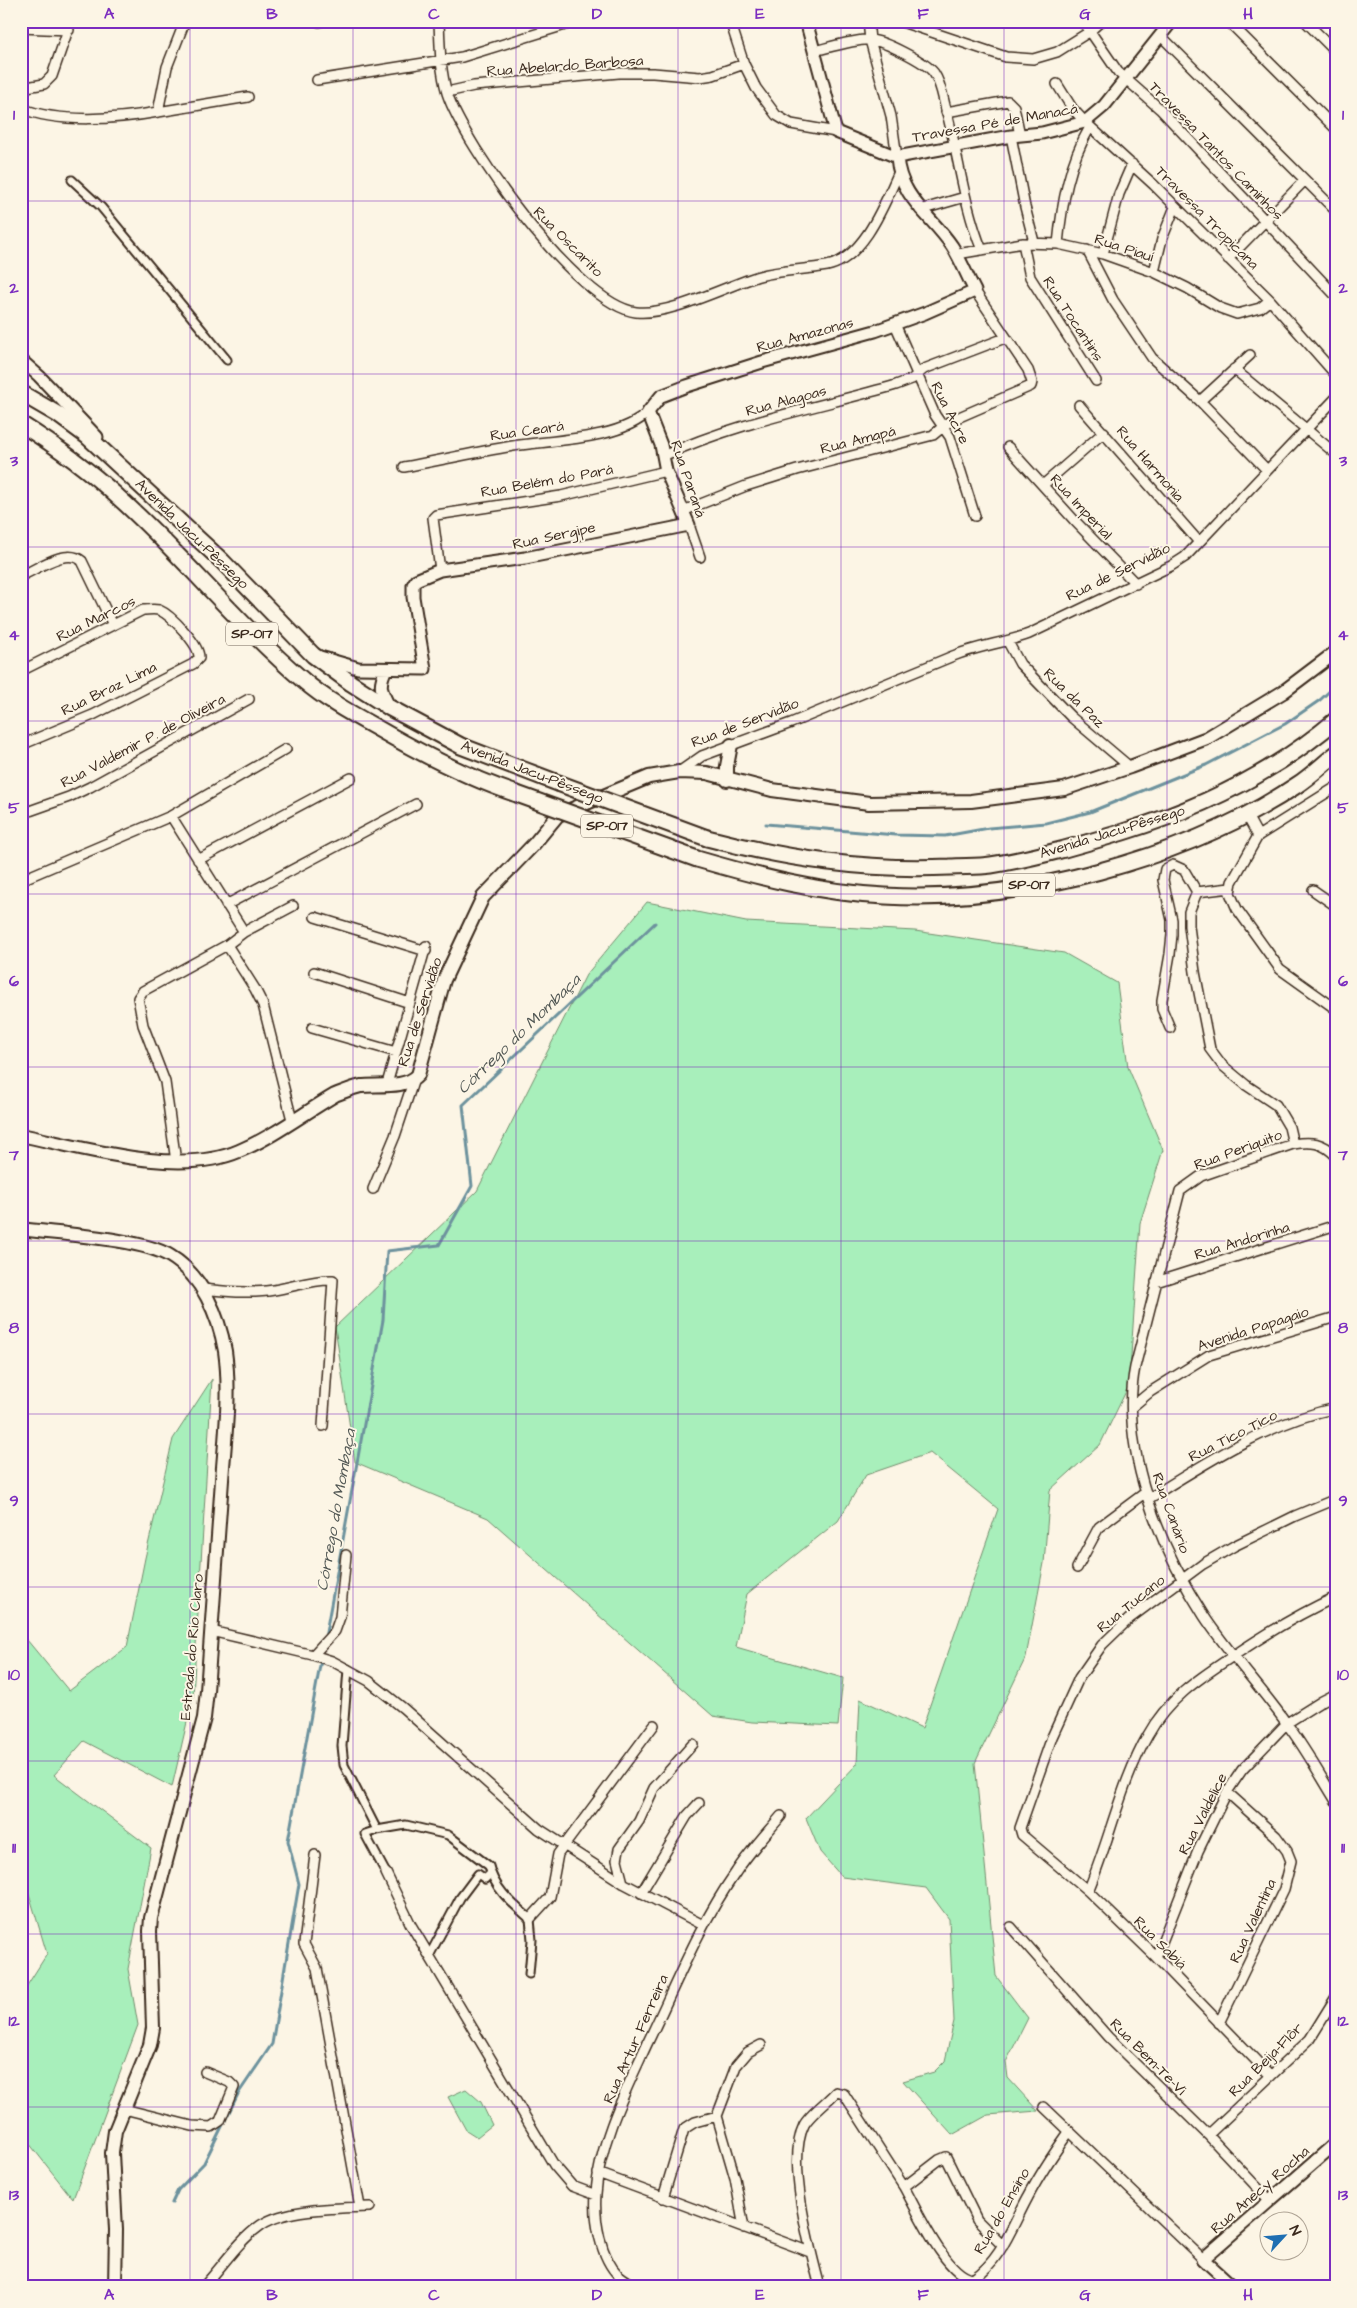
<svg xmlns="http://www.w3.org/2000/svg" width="1357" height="2308" font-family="'Architects Daughter',sans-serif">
<rect width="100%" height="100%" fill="#fcf5e5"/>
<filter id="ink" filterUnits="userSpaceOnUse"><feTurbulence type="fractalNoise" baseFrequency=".02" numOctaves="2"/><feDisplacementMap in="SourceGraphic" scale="10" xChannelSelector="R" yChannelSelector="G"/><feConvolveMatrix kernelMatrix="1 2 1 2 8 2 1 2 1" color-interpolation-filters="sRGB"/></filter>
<g filter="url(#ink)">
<!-- green -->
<path fill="#a8efbb" stroke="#728c6c" d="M 647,902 L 746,922 L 915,931 L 1064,953 L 1117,983 L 1128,1067 L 1163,1150 L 1140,1223 L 1129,1385 L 1100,1445 L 1050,1490 L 1044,1563 L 1026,1657 L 975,1763 L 996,1976 L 1028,2018 L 1006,2062 L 1008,2078 L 1038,2111 L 988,2115 L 952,2135 L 903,2081 L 934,2072 L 945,2061 L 954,2021 L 949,1919 L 926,1888 L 842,1877 L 820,1852 L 806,1818 L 857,1764 L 860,1699 L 922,1728 L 998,1509 L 930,1453 L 866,1475 L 838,1521 L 747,1594 L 736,1647 L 843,1678 L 838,1726 L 752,1722 L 713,1716 L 488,1518 L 355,1462 L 335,1327 L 477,1191 L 586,975 Z
M 212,1379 L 193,1696 L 172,1787 L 84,1741 L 54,1775 L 151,1848 L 128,1969 L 138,2025 L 73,2199 L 21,2133 L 21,1995 L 47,1954 L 24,1877 L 21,1876 L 21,1640 L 27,1640 L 69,1691 L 127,1647 L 145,1558 L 173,1439 Z
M 466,2089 L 481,2102 L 492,2125 L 477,2137 L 466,2130 L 448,2097 Z"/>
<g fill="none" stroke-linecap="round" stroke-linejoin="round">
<!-- stream -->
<path stroke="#6d929d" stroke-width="3" d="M 766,824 L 896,835 L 945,836 L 989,828 L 1046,823 L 1090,812 L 1206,765 L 1285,724 L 1320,700 L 1336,685
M 325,1638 L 383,1320 L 387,1251 L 439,1245 L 472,1186 L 463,1105 L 655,923
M 172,2203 L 178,2190 L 204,2163 L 238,2094 L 272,2044 L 299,1884 L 288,1841 L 323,1649"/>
<defs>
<path id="pedestrian" d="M 72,180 L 101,207 L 227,360
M 348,1669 L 342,1746 L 344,1765 L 377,1830 L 406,1825 L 448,1835 L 489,1866 C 494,1889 513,1904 530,1919 L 532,1940 L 529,1974
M 377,1830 L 365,1834 L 386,1873
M 429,1956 L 460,1898 L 478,1874 L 485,1879 L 491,1873"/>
<path id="minor" d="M 439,21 C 440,45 440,70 447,93 C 465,147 577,304 636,312 C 669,316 726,286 759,276 C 781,270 804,270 827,266 C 863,259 884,205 898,174
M 730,21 L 744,64 L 756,88 L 776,115 L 791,124 L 836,132
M 868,21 L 870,40 L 891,116 L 897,157
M 899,21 L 1006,57 L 1033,59 L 1057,52 L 1089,32 L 1101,21
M 1083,21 L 1118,72 L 1160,109 L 1336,296
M 1228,21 L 1336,129
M 1305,21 L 1336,52
M 319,22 L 322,21
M 21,28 L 69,30
M 1161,36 L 1336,211
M 814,51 C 827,48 860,38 871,40 C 884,41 926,62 934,73 C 942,85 943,100 947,113 C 959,159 964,206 982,250
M 317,80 L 462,57 L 578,21
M 1057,84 L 1072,108 L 1085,122 L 1154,185 L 1270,300 L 1336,375
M 21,88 L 44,84 L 52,76 L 71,21
M 447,92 L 474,86 L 619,73 L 653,73 L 700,77 L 713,75 L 744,64
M 21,108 C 58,124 119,119 158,112 L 167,67 L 185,21
M 158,112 L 248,97
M 946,112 L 1008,101 L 1014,107 L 1020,135
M 1011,136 L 1025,207 L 1034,242
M 920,210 L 965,197
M 1023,243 L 1030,277 L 1096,381
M 1058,244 C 1062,203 1069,163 1090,127
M 1087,250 L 1113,300 L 1152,358 L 1200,401 L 1267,470
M 957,254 L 1023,243 L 1058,244 L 1103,254 L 1154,272 L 1187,288 L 1220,308 L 1237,314 L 1260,308 L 1270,300
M 1103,254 L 1119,194 L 1132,164
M 1228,259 L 1305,180
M 1154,272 L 1162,239 L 1175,207
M 895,324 L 935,415 L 950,437 L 975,516
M 1234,369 L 1336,454
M 1200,401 L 1250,355
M 1079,405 L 1199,542
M 1008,447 L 1074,520 L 1136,584
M 663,456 C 737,422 819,407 896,385 L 912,379 L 924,369 L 1005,338
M 404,467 C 441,460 477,452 513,446 C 551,440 621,440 648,412
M 1043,485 L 1104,432
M 683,511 L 746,486 L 797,470 L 933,435 L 950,421 L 1031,386 L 1032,382 L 1028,370 L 975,291
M 689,525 L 700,557
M 440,570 L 433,518 L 436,515 L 561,496 L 666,471
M 21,576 C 37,569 67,547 82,561 L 113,625
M 1008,642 L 1020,664 L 1071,717 L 1130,767
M 21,671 L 143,610 C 148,610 153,609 159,610 C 171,615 200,645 199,658 L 193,664 L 93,715 L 21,745
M 679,772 L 702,756 L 791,723 L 953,656 C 978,646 1004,643 1029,634 L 1171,566 L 1185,557 L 1336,398
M 1336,787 L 1258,836 L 1232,882 L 1230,893 L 1237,909 L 1280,969 L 1336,1009
M 21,814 L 69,797 L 90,787 L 249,699
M 1246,814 L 1258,836
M 171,816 L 244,932 L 227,945 L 143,991 L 138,998 L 143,1025 L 165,1082 L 176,1162
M 198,860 L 351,778
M 21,880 L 171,816 L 286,749
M 1230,888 L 1197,892 L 1189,912 L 1189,926 L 1195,972 L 1210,1049 L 1222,1065 L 1246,1085 L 1276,1105 L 1289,1127 L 1293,1144
M 1313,890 L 1336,906
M 226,905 L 416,804
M 315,917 L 426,951
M 244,932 L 293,906
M 227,945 L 255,989 L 263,1005 L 292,1120
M 314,972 L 410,1003
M 312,1028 L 396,1052
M 1170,1028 L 1162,1009 L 1162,1000 L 1170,954 L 1172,935 L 1172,920 L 1163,880 L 1165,869 L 1173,865 L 1184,870 L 1197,892
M 387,1084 L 426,946
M 1336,1156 C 1323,1142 1311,1141 1293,1144 L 1201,1176 L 1180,1191 L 1135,1367 C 1119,1448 1160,1548 1204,1616 C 1229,1654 1261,1687 1287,1724 C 1305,1748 1320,1775 1336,1801
M 373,1189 L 395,1136 L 414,1079
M 1156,1282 L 1336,1225
M 203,1289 C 227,1292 251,1294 274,1290 C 294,1287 313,1279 333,1280 L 323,1426
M 1132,1407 L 1150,1392 L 1209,1355 L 1336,1317
M 1148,1499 C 1207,1462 1267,1423 1336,1408
M 1077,1568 L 1099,1527 L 1146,1492
M 211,1631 L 313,1655 L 332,1661 L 369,1681 L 403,1708 L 539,1829 L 623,1883 L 703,1925
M 313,1655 L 335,1631 L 340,1617 L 346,1555
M 315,1855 L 304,1944 L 317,1968 L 360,2207
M 386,1873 L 411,1925 L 554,2165 L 572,2186 L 596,2195
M 623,1883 L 617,1860 L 619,1849 L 639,1821 L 654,1788 L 693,1744
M 1088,1891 C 1109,1842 1122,1780 1148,1735 C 1167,1700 1198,1679 1230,1658 C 1264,1635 1298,1614 1336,1597
M 641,1893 L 687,1816 L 699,1803
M 530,1919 L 550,1897 L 558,1854 L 654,1725
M 1011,1927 L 1108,2037 L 1208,2135 L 1270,2201
M 1156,1957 L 1198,1851 L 1227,1792 L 1242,1770 L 1287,1723 L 1322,1701 L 1336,1694
M 1219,2023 L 1284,1889 L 1291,1861 L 1287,1851 L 1276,1836 L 1227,1792
M 1271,2076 L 1156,1957 L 1088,1891 L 1022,1835 L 1020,1828 L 1052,1737 L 1079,1678 L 1102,1645 L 1129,1619 L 1203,1564 L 1234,1546 L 1295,1516 L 1336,1499
M 1044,2107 L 1203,2259
M 124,2109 L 192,2126 L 211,2127 L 220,2121 L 234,2087 L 229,2082 L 205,2072
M 1208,2135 L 1310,2039 L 1336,1997
M 598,2173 L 810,2252
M 904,2187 C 917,2210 946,2276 973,2279 C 1002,2259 1012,2226 1028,2197 C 1040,2174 1054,2153 1069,2132
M 663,2198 L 684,2129 L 695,2122 L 717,2116
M 744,2228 L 735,2178 L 717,2116 L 736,2066 L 748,2052 L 761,2045
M 203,2287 C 222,2267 238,2241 261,2225 C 286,2208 340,2208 370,2207
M 635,2287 C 630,2283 624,2280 619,2276 C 600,2257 594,2220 596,2194 C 599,2142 626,2090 647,2044 C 675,1986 699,1925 736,1872 C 749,1852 766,1834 781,1816
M 820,2287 C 810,2249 786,2161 804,2125 C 809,2115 828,2101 836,2092 L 844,2094 L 904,2187 L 939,2160 L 946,2157 L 977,2220 L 1003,2246"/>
<path id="tertiary" d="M 806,21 L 836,132 L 897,157
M 897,157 L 1011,136 L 1042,133 L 1085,122 L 1104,106 L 1172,21
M 21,360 L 39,376 L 97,437
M 320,657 L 358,668 L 425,669 L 413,597 L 413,585 L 416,580 L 440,570 L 525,558 L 689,525 L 666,471 L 661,445 L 648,412 L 661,396 L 687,386 L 762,362 L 875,331 L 925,313 L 975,291 C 967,276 961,260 952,246 C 931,215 900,198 897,157
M 386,669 C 378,685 381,691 389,706
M 1234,2287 L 1203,2259 L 1336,2143"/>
<path id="secondary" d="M 727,780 L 727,766 L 731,745
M 21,1135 C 84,1148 179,1177 239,1151 C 273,1137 304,1113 335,1095 C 343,1092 352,1088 361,1086 C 377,1084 406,1089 418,1075 L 444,980 L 483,897 L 534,844 L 558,815 L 649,777 L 679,772 L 707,773 L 772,790 L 869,803 L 971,801 L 1064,789 L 1130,767 L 1207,738 L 1283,692 L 1336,652
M 21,1229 C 57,1234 141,1238 170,1256 C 202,1275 219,1316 225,1351 C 231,1393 225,1438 222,1480 C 217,1550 212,1621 207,1691 L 204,1718 L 151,1918 L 150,1931 L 153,2028 L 150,2045 L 115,2131 L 112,2153 L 116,2230 L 115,2287"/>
<path id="trunk" d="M 21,393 L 57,414 L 87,436 L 222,561 L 313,655 L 351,683 L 390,708 L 461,746 L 558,783
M 21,424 C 56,446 88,469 118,497 C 183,555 237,624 304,681 C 326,700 352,714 377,728 C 422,754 468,778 517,794
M 707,838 C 788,859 865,871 950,867 C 963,866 978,867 991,865 C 1036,858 1080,845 1123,832 C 1201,808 1274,773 1336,720
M 697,859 C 759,877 820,893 885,896 C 1017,904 1187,859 1297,785 C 1311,776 1323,764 1336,754"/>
</defs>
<!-- pedestrian casing -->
<use href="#pedestrian" stroke="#3b2a1e" stroke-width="11"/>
<!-- minor casing -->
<use href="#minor" stroke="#3b2a1e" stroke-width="12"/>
<!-- tertiary casing -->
<use href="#tertiary" stroke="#3b2a1e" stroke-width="15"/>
<!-- secondary casing -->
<use href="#secondary" stroke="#3b2a1e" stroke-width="16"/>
<!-- trunk casing -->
<use href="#trunk" stroke="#3b2a1e" stroke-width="19"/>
<!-- pedestrian -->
<use href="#pedestrian" stroke="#fcf5e5" stroke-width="7"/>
<!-- minor -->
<use href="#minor" stroke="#fcf5e5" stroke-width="9"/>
<!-- tertiary -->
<use href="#tertiary" stroke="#fcf5e5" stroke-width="11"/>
<!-- secondary -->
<use href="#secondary" stroke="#fcf5e5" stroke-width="12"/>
<!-- trunk -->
<use href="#trunk" stroke="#fcf5e5" stroke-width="15"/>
<defs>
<path id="trunk-bridge" d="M 558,783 L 707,838
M 517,794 L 697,859"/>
</defs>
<!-- trunk-bridge casing -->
<use href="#trunk-bridge" stroke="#3b2a1e" stroke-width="19" stroke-linecap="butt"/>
<!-- trunk-bridge -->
<use href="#trunk-bridge" stroke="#fcf5e5" stroke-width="15"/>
</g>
</g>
<!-- grid -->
<path fill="none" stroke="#7b2cbf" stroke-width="1" stroke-opacity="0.55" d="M 190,21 L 190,2287M 353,21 L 353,2287M 516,21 L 516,2287M 678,21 L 678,2287M 841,21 L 841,2287M 1004,21 L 1004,2287M 1167,21 L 1167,2287M 21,201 L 1336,201M 21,374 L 1336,374M 21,547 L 1336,547M 21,721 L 1336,721M 21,894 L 1336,894M 21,1067 L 1336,1067M 21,1241 L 1336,1241M 21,1414 L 1336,1414M 21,1587 L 1336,1587M 21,1761 L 1336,1761M 21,1934 L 1336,1934M 21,2107 L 1336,2107"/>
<g text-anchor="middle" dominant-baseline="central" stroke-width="4" stroke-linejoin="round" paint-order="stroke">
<!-- shield labels -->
<g fill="#fcf5e5" stroke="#75675a" stroke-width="1">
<rect x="226" y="622.5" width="52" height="23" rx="4"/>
<rect x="581" y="814.5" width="52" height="23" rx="4"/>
<rect x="1003" y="873.5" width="52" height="23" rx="4"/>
</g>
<g font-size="14" font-weight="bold" fill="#3b2a1e">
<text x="252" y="634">SP-017</text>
<text x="607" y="826">SP-017</text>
<text x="1029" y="885">SP-017</text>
</g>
<!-- street labels -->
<g font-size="15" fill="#3b2a1e" stroke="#fcf5e5">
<text transform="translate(565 66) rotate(-4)">Rua Abelardo Barbosa</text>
<text transform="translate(995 123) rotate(-10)">Travessa Pé de Manacá</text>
<text transform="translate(1216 151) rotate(46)">Travessa Tantos Caminhos</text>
<text transform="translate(1207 218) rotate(45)">Travessa Tropicana</text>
<text transform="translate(568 242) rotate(45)">Rua Oscarito</text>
<text transform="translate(1124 248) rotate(18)">Rua Piauí</text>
<text transform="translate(1073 319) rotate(57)">Rua Tocantins</text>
<text transform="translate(805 335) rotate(-15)">Rua Amazonas</text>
<text transform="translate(786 401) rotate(-15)">Rua Alagoas</text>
<text transform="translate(950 413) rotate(63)">Rua Acre</text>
<text transform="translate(527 431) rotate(-8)">Rua Ceará</text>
<text transform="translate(858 440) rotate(-14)">Rua Amapá</text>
<text transform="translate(1150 464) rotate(49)">Rua Harmonia</text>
<text transform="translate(688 479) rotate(71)">Rua Paraná</text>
<text transform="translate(547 481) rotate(-10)">Rua Belém do Pará</text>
<text transform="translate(1081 507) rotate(47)">Rua Imperial</text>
<text transform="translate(192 534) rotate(44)">Avenida Jacu-Pêssego</text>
<text transform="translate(554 536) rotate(-12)">Rua Sergipe</text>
<text transform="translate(1118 572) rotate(-26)">Rua de Servidão</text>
<text transform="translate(96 619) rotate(-26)">Rua Marcos</text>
<text transform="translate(109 689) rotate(-26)">Rua Braz Lima</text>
<text transform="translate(1074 698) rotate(44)">Rua da Paz</text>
<text transform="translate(745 723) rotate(-21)">Rua de Servidão</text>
<text transform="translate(143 741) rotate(-28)">Rua Valdemir P. de Oliveira</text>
<text transform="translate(532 772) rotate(21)">Avenida Jacu-Pêssego</text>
<text transform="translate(1112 832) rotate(-17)">Avenida Jacu-Pêssego</text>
<text transform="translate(420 1012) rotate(-72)">Rua de Servidão</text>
<text transform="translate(1238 1150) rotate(-20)">Rua Periquito</text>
<text transform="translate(1242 1241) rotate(-17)">Rua Andorinha</text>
<text transform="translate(1253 1329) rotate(-18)">Avenida Papagaio</text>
<text transform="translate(1233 1436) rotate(-27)">Rua Tico Tico</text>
<text transform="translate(1171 1513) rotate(70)">Rua Canário</text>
<text transform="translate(1131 1604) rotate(-39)">Rua Tucano</text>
<text transform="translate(192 1647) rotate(-85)">Estrada do Rio Claro</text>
<text transform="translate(1203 1814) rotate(-63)">Rua Valdelice</text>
<text transform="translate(1253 1921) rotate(-65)">Rua Valentina</text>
<text transform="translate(1160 1943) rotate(45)">Rua Sabiá</text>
<text transform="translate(636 2039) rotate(-66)">Rua Artur Ferreira</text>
<text transform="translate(1148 2057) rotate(45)">Rua Bem-Te-Vi</text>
<text transform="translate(1266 2060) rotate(-45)">Rua Beija-Flôr</text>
<text transform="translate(1260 2190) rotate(-41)">Rua Anecy Rocha</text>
<text transform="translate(1002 2211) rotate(-60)">Rua do Ensino</text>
</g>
<!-- water labels -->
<g font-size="16" font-style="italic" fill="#505653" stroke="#fcf5e5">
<text transform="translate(519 1034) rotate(-44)">Córrego do Mombaça</text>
<text transform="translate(336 1510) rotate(-80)">Córrego do Mombaça</text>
</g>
</g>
<!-- margin -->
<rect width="1357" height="2308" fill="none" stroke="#fcf5e5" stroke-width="55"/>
<!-- north arrow -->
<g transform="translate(1284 2236) rotate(64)"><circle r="24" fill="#fcf5e5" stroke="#afa495"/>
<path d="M0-4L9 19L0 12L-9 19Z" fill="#1f6fb2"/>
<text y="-8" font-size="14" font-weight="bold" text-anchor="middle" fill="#3b2a1e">N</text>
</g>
<rect x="28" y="28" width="1302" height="2252" fill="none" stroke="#7b2cbf" stroke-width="2"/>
<g font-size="16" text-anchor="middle" font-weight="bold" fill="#7b2cbf">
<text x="109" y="19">A</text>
<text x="272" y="19">B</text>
<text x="434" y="19">C</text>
<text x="597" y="19">D</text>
<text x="760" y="19">E</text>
<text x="923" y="19">F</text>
<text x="1085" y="19">G</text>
<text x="1248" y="19">H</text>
<text x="14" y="120">1</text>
<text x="1343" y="120">1</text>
<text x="14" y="293">2</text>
<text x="1343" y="293">2</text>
<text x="14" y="466">3</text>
<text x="1343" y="466">3</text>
<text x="14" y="640">4</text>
<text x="1343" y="640">4</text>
<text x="14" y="813">5</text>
<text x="1343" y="813">5</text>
<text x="14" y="986">6</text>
<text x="1343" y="986">6</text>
<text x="14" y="1160">7</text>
<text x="1343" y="1160">7</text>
<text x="14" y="1333">8</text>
<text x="1343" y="1333">8</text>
<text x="14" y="1506">9</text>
<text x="1343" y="1506">9</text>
<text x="14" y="1680">10</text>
<text x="1343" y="1680">10</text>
<text x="14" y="1853">11</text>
<text x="1343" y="1853">11</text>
<text x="14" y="2026">12</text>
<text x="1343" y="2026">12</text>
<text x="14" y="2200">13</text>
<text x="1343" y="2200">13</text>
<text x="109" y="2300">A</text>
<text x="272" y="2300">B</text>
<text x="434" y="2300">C</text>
<text x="597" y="2300">D</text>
<text x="760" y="2300">E</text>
<text x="923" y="2300">F</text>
<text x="1085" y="2300">G</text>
<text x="1248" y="2300">H</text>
</g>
</svg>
